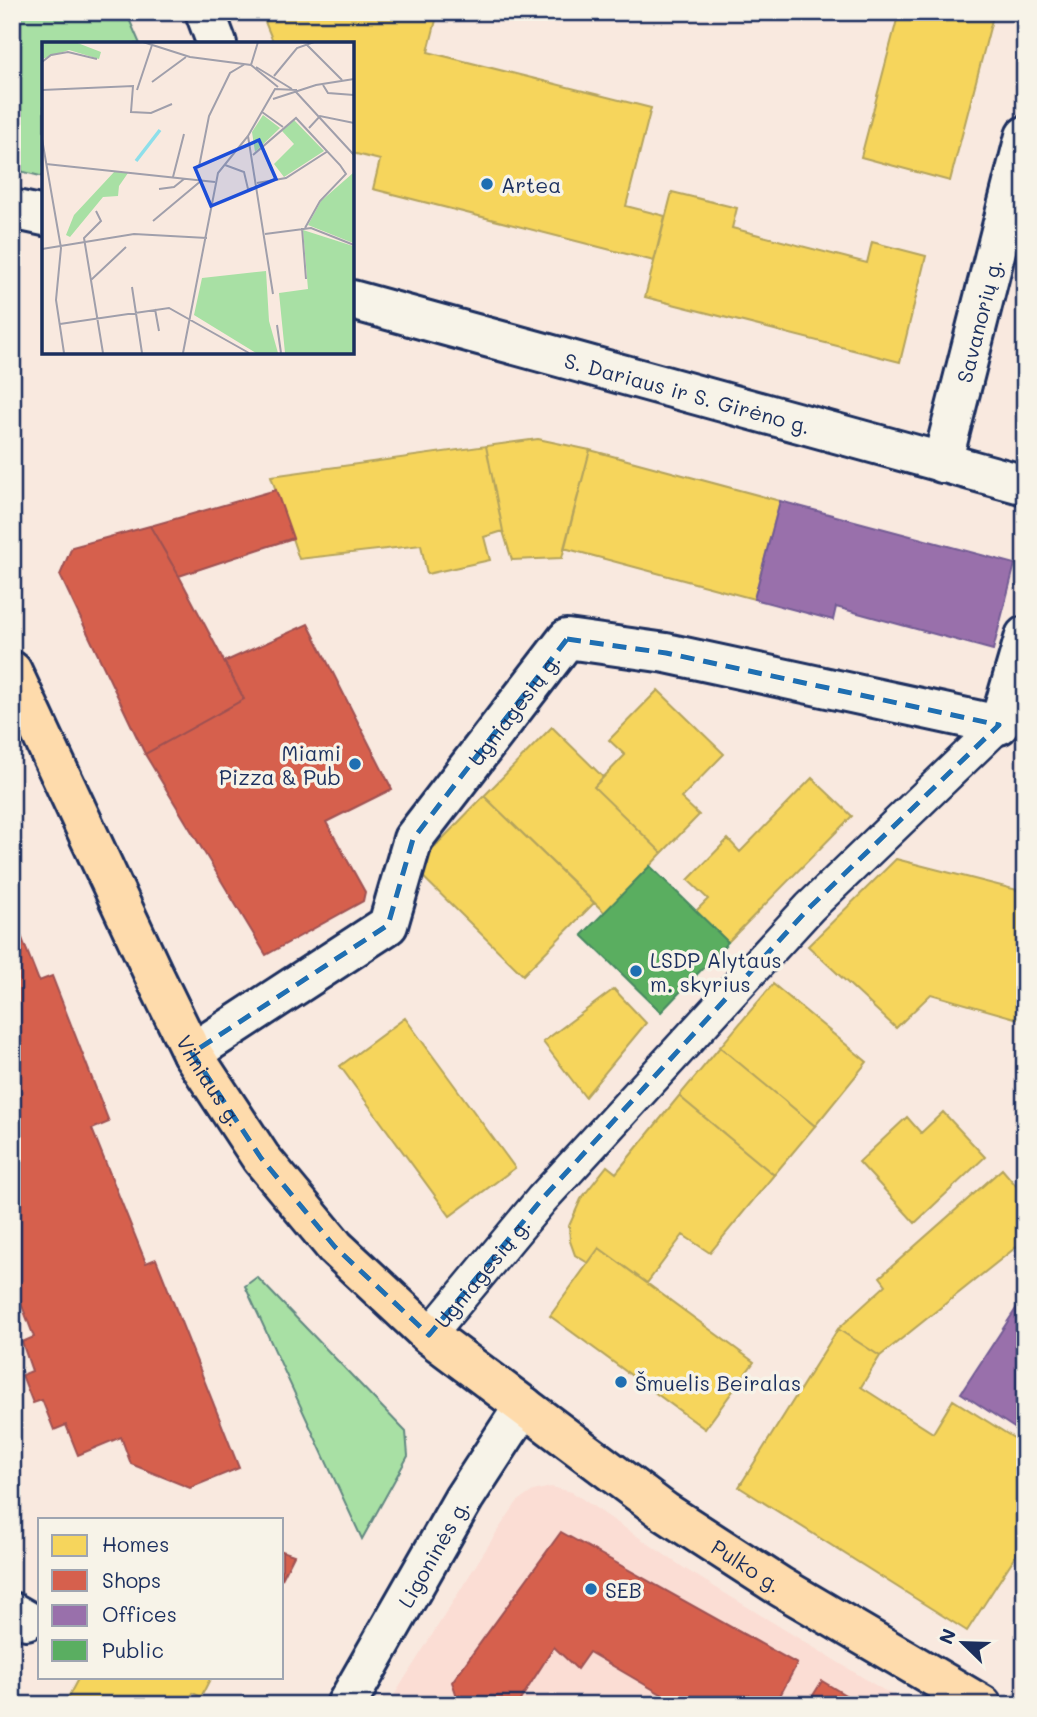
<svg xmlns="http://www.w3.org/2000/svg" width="1037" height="1717" font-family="Mali,sans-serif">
<rect width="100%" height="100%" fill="#f9e9df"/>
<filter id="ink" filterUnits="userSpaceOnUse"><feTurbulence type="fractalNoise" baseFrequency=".0143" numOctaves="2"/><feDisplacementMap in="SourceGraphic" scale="14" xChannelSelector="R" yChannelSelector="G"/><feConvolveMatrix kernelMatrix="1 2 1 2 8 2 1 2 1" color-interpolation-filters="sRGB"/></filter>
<g filter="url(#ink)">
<!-- built -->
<path fill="#fbddd4" d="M 551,1487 L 572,1492 L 687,1570 L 908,1705 L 388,1705 L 498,1530 L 517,1502 L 533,1491 Z"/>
<!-- green -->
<path fill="#a8e0a4" stroke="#628881" stroke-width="2" d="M 12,12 L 126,12 L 140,44 L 44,44 L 44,177 L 12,169 Z
M 257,1277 L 406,1432 L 408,1456 L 362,1539 L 245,1286 Z"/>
<!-- homes -->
<path fill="#f6d55c" stroke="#b4a35d" stroke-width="2" d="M 261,12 L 438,12 L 428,52 L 651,108 L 626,206 L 665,216 L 654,261 L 373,189 L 380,160 L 352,153 L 352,44 L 274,44 Z
M 899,12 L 994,12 L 950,181 L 861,157 Z
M 672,192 L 737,208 L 732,228 L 867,263 L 872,242 L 926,256 L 900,362 L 645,297 Z
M 538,439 L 590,450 L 562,558 L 512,560 L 503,531 L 486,446 Z
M 486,446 L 503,531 L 484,537 L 490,560 L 427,574 L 421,545 L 299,559 L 271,476 Z
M 590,450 L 780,501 L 754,599 L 564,548 Z
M 658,690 L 724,754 L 681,798 L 699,815 L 662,853 L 594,787 L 625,755 L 609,740 Z
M 552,727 L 603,777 L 594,787 L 662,853 L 605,913 L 484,796 Z
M 812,778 L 852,816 L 728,942 L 696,911 L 708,899 L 688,880 L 728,839 L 740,852 Z
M 484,796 L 594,903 L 523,975 L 414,868 Z
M 896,859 L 1025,892 L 1025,1021 L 931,994 L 896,1028 L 808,946 Z
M 773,984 L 867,1062 L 815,1126 L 720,1047 Z
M 614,989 L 646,1023 L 585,1097 L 543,1042 Z
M 405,1018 L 515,1168 L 450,1216 L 340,1066 Z
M 720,1047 L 815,1126 L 774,1175 L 679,1096 Z
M 679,1096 L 774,1175 L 710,1253 L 683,1235 L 647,1283 L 599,1248 L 588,1263 L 575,1255 L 570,1241 L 569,1226 L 581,1199 L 607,1166 L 616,1173 Z
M 943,1112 L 985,1157 L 915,1223 L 859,1162 L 907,1117 L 921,1133 Z
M 1002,1169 L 1025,1196 L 1025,1240 L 880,1356 L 838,1329 L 886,1285 L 880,1277 Z
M 599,1248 L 754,1362 L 705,1429 L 550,1316 Z
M 838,1329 L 880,1356 L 861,1387 L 933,1433 L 953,1400 L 1025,1445 L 1025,1541 L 967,1631 L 739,1487 Z
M 79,1677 L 88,1677 L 92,1679 L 93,1677 L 211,1677 L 201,1697 L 193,1693 L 187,1705 L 64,1705 Z"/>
<!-- shops -->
<path fill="#d6604d" stroke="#9e5152" stroke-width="2" d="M 276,490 L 293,538 L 179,576 L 150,526 Z
M 150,526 L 179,576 L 244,699 L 145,754 L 60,575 L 72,547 Z
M 308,624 L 392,789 L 326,822 L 365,892 L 363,901 L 266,955 L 145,754 L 244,699 L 224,662 Z
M 12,913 L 39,981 L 52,976 L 109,1122 L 92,1129 L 146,1263 L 156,1259 L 239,1468 L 190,1488 L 131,1464 L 121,1437 L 78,1455 L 66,1425 L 54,1430 L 42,1400 L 33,1403 L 22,1375 L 32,1371 L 22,1342 L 34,1337 L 19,1298 L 12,1301 Z
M 561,1532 L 797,1664 L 775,1705 L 680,1705 L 589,1652 L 577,1669 L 554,1647 L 517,1705 L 460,1705 L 452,1682 Z
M 282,1551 L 294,1555 L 282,1579 Z
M 822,1681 L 862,1705 L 807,1705 Z"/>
<!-- offices -->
<path fill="#9970ab" stroke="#735c94" stroke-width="2" d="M 780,501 L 1015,564 L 993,650 L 836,607 L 833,620 L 754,599 Z
M 1023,1298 L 1025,1299 L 1025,1435 L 961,1393 Z"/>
<!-- public -->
<path fill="#5aae61" stroke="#478860" stroke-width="2" d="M 650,866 L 728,942 L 661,1012 L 582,935 Z"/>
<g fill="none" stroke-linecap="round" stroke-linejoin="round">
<defs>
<g id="pedestrian">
<path id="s1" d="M 429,1335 L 542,1199 L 810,907 L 999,725"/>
</g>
<g id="minor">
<path d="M 205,12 L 217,44"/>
<path d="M 12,209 L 44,216"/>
<path id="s2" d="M 352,300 L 1025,485"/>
<path id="s3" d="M 942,463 L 1025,136"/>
<path id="s4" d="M 192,1053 L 388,925 L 413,839 L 567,639 L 666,653 L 999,725 L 1025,636"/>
<path d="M 12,1612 L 26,1620"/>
<path id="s5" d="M 346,1705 L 464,1498 L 524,1406"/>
</g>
<g id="primary">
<path id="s6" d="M 12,671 L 153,973 L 192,1053 L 261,1158 L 335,1247 L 429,1335 L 665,1512 L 781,1587 L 982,1705"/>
</g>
</defs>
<!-- pedestrian casing -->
<use href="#pedestrian" stroke="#1b2f5e" stroke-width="37"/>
<!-- minor casing -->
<use href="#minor" stroke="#1b2f5e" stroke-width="44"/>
<!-- primary casing -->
<use href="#primary" stroke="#1b2f5e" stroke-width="44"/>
<!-- pedestrian -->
<use href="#pedestrian" stroke="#f7f3e8" stroke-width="32"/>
<!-- minor -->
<use href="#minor" stroke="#f7f3e8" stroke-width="38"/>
<!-- primary -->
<use href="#primary" stroke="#fedbac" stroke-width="38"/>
</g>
</g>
<!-- marked area -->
<path fill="none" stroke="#1f6fb2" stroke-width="5" stroke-dasharray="14 9" stroke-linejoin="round" d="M 567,639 L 666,653 L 999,725 L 810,907 L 542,1199 L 429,1335 L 335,1247 L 261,1158 L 192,1053 L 388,925 L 413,839 Z"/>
<!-- markers -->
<g fill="#1f6fb2" stroke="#f7f3e8" stroke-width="2.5">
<circle cx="487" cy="184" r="7"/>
<circle cx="355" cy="764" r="7"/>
<circle cx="636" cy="971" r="7"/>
<circle cx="621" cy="1382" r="7"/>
<circle cx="591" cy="1589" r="7"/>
</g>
<g text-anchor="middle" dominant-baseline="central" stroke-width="7" stroke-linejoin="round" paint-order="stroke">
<!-- poi labels -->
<g font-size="21" fill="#1b2f5e" stroke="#f7f3e8" text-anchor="start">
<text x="501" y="184">Artea</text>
<text x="341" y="752" text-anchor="end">Miami<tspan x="341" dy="24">Pizza &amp; Pub</tspan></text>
<text x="650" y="959">LSDP Alytaus<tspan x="650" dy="24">m. skyrius</tspan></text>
<text x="635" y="1382">Šmuelis Beiralas</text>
<text x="605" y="1589">SEB</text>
</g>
<!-- street labels -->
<g font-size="21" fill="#1b2f5e" stroke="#f7f3e8">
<text stroke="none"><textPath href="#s3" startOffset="147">Savanorių g.</textPath></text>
<text stroke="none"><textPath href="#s2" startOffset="348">S. Dariaus ir S. Girėno g.</textPath></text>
<text stroke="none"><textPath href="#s4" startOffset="488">Ugniagesių g.</textPath></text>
<text stroke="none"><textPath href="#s6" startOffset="455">Vilniaus g.</textPath></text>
<text stroke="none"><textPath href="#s1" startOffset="82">Ugniagesių g.</textPath></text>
<text stroke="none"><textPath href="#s5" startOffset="175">Ligoninės g.</textPath></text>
<text stroke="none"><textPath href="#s6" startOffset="1185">Pulko g.</textPath></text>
</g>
</g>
<!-- overview -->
<g transform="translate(42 42)">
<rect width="312" height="312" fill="#f9e9df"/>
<path d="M 0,0 L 33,0 L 59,10 L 57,17 L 27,8 L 0,17 ZM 221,73 L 238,86 L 213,110 L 210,90 ZM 252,78 L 282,109 L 242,135 L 232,122 L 252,102 L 240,89 ZM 73,129 L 86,131 L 77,144 L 76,154 L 61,155 L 28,195 L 24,193 L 32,173 ZM 311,131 L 311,201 L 266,183 L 279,159 ZM 261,188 L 311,204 L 311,311 L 243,311 L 237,251 L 266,247 ZM 224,229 L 227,279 L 236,311 L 214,311 L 152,273 L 160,236 Z" fill="#a8e0a4"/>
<path fill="none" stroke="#8edfea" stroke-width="3.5" d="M 94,119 L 118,88"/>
<path fill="none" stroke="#a09fab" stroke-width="2" d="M 101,0 L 148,15 L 209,23 L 236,45M 265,3 L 300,38M 0,20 L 9,13 L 26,10 L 55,17M 209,23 L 216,0M 214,25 L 250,47M 232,34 L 255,6 L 272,0M 110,40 L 144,15M 281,43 L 286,51 L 312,53M 0,48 L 91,44 L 89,70 L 109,71 L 130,62M 95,48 L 110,3M 254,50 L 312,113M 231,57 L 274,43 L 312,37M 220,70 L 241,85M 267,86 L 278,74 L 312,81M 206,94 L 231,252M 0,97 L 19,206 L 14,258 L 22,311M 211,113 L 254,76 L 298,123 L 304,132 L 278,159 L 263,186M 4,122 L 173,140M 183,123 L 202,130 L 206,147 L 215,146M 157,125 L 167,74 L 188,31 L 203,22M 131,135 L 142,92M 215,141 L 244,136 L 286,109M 117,147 L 132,145 L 142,137M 54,169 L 59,179 L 42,196 L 61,311M 111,179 L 160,138M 260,186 L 264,237M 223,192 L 269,186 L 312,203M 0,207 L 92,192 L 165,196M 49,238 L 84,205M 90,245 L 100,311M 113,267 L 117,289M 18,282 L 127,266 L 207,311M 235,283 L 239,311M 141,311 L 176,131 L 206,94 L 233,47 L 255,48"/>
<path fill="#1d4ed8" fill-opacity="0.15" stroke="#1d4ed8" stroke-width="3.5" d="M 217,98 L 234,137 L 169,164 L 153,126 Z"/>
<rect width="312" height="312" fill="none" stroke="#1b2f5e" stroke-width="3.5"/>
</g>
<!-- margin -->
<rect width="1037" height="1717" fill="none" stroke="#f7f3e8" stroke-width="42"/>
<rect x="21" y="21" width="995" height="1675" fill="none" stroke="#1b2f5e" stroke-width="2.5" filter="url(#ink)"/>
<!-- legend -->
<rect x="38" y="1518" width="245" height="161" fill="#f7f3e8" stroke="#9fa5b1" stroke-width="2"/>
<rect x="52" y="1535" width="35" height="21" fill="#f6d55c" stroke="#9fa5b1" stroke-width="2"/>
<text x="102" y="1552" font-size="21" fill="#1b2f5e">Homes</text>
<rect x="52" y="1570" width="35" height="21" fill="#d6604d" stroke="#9fa5b1" stroke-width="2"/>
<text x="102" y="1588" font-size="21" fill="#1b2f5e">Shops</text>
<rect x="52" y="1605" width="35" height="21" fill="#9970ab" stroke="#9fa5b1" stroke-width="2"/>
<text x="102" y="1622" font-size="21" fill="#1b2f5e">Offices</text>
<rect x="52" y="1640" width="35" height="21" fill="#5aae61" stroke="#9fa5b1" stroke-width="2"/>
<text x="102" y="1658" font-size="21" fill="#1b2f5e">Public</text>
<!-- north arrow -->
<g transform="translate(963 1643) rotate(293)" stroke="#f7f3e8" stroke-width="5" paint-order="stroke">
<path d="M0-5L12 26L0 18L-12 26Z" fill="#1b2f5e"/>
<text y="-10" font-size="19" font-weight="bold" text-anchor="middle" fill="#1b2f5e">N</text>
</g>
</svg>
